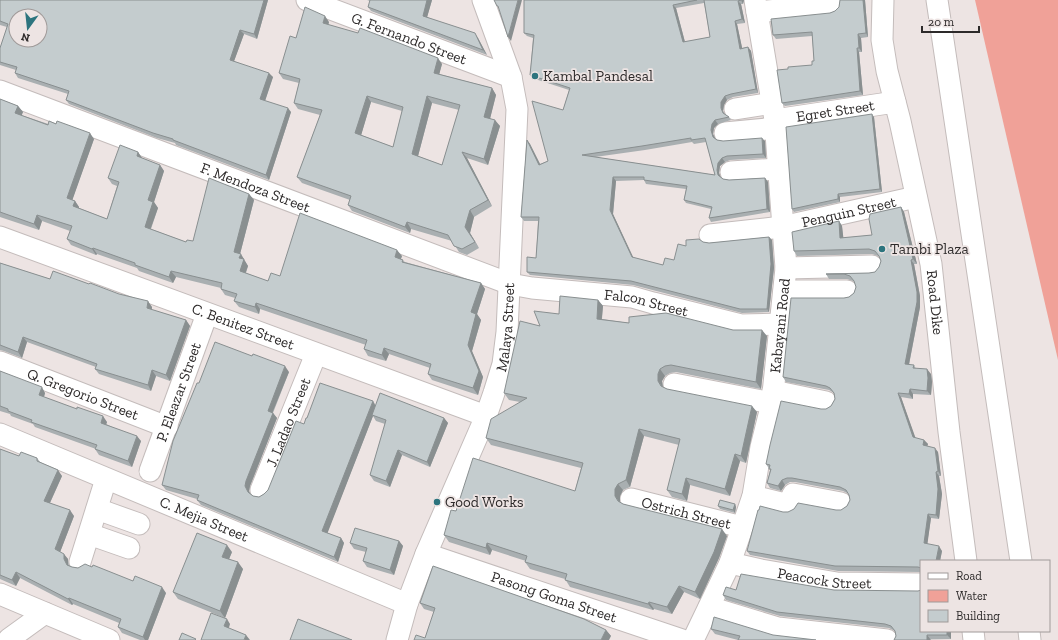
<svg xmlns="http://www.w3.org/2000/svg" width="1058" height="640" font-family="'Zilla Slab',serif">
<rect width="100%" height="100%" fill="#ede4e3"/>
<!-- water -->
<path fill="#f0a198" d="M 975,0 L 1058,0 L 1058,360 Z"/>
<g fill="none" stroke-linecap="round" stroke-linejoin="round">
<defs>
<g id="minor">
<path id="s1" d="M 307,0 L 511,77"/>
<path id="s2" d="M 883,0 L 882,40 L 887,71 L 900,121 L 931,264 L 949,432 L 966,561"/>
<path d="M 937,0 L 1021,561"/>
<path d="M 757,12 L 831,5"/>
<path id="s3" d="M 0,91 L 510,284 L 532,288 L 632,297 L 653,303 L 741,325 L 781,324"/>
<path d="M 735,109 L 772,103"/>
<path id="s4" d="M 775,120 L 895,102"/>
<path d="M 725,133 L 776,128"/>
<path d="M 731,172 L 778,169"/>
<path id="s5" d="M 710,235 L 782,227 L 916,197"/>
<path id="s6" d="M 0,237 L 486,416"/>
<path d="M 786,268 L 872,266"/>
<path d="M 784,291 L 847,291"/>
<path id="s7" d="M 0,362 L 167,427"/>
<path d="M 674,384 L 772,403"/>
<path d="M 773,391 L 826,402"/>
<path id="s8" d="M 0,434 L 407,604"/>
<path id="s9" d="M 150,471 L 207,314"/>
<path id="s10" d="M 261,490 L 316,354"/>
<path d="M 753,496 L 789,505 L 793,494 L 841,503"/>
<path id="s11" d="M 631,499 L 742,527"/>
<path d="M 97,509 L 139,524"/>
<path d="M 89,534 L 129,548"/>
<path id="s12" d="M 426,554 L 682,640"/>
<path d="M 80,562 L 106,479"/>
<path id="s13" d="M 730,563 L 761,570 L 837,583 L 921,584"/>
<path d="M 0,594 L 109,640"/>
<path d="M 709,607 L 778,628 L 887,640"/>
<path d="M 973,631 L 974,640"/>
<path d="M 1029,631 L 1030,640"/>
<path d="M 9,639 L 45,613"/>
<path id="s14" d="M 397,640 L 407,604 L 426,554 L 486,416 L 494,393 L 503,364 L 507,332 L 517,109 L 511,77 L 483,0"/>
<path id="s15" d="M 693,640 L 730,563 L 753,496 L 761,447 L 772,403 L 786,268 L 775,120 L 755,0"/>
</g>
</defs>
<!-- minor casing -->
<use href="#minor" stroke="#c4bcbb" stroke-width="23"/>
<!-- minor -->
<use href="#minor" stroke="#fff" stroke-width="21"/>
</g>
<!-- wall -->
<path fill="#a9afb1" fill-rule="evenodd" d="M 0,0 L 268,0 L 257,39 L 244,34 L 234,61 L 273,77 L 265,101 L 291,112 L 269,180 L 176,145 L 175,143 L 157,138 L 69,104 L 66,100 L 68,94 L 18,78 L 15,73 L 16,70 L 0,65 L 0,48 L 7,27 L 0,25 Z
M 367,0 L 432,0 L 427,17 L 478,38 L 487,55 L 371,11 L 368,7 L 370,1 Z
M 524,0 L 744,0 L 743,4 L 741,4 L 745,23 L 737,24 L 742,48 L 748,47 L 751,51 L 758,93 L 733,97 L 727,100 L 724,105 L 723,111 L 725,114 L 729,117 L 731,120 L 718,124 L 714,128 L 713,134 L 715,138 L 717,140 L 723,141 L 765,141 L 766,158 L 730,160 L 725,162 L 720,166 L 719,173 L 720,176 L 723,179 L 729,180 L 765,178 L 768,182 L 770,212 L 711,222 L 709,218 L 711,209 L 686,203 L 684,200 L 686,189 L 646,184 L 644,180 L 616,181 L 613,214 L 633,258 L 663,265 L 674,260 L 686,246 L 703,242 L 709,243 L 769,237 L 772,240 L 774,268 L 769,312 L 742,313 L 633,285 L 530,275 L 527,272 L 536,258 L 538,221 L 524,221 L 521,217 L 527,140 L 530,144 L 540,164 L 548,161 L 569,90 L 532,78 L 530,75 L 533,38 L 527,36 L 524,33 ZM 704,3 L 710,37 L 685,42 L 676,8 ZM 692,142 L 694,144 L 706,142 L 715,175 L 595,157 L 645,150 Z
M 840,0 L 865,0 L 868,37 L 861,38 L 862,52 L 859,52 L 863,95 L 785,106 L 782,103 L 788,69 L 812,65 L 814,61 L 812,36 L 776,39 L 773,35 L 835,11 L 839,7 Z
M 329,22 L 328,25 L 442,64 L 439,74 L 492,88 L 496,95 L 490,118 L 500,126 L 488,165 L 467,158 L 492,206 L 474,217 L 470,233 L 479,248 L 467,255 L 459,252 L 452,241 L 411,229 L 410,233 L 352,211 L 348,205 L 350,200 L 302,183 L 297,177 L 320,115 L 298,109 L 294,103 L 299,83 L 283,79 L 279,73 L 296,38 ZM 371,102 L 402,111 L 393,147 L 361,135 ZM 432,103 L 459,110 L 442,165 L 418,156 Z
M 0,99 L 18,106 L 23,112 L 21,115 L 94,139 L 72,200 L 75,201 L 79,207 L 79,208 L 107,219 L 117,186 L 112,184 L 108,178 L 138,152 L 142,158 L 160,165 L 164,171 L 154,202 L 158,208 L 151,229 L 186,242 L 193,241 L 249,194 L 254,200 L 240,254 L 248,266 L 246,273 L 268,281 L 280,276 L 402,256 L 401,259 L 405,262 L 481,283 L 485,289 L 477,314 L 481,320 L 472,351 L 483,377 L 478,395 L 432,380 L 428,374 L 430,368 L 389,354 L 386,361 L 368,356 L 364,349 L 366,345 L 260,309 L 259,314 L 239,307 L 234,301 L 235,298 L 225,295 L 221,289 L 221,288 L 176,277 L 173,283 L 139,271 L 137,268 L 97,254 L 96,255 L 71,245 L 67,239 L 70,231 L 42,221 L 39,230 L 0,217 L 0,218 Z
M 874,117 L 882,192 L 840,197 L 840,202 L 794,212 L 792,209 Z
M 901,207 L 904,212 L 917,264 L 914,264 L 920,296 L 920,307 L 909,365 L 914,365 L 916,369 L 931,374 L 932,382 L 931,395 L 913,394 L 913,399 L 901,397 L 915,438 L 924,440 L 928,444 L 927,446 L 938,452 L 941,476 L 939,476 L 942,494 L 939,519 L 931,518 L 927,544 L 942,551 L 940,561 L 921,561 L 921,572 L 838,571 L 750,555 L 747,551 L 783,512 L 841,510 L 847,506 L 850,500 L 849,494 L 843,491 L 795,482 L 790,482 L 785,485 L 781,491 L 770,488 L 767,483 L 770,470 L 766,464 L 821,409 L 826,409 L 831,406 L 835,399 L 834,393 L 829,390 L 786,382 L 783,377 L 844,298 L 849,297 L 854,293 L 856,287 L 855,282 L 853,281 L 847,279 L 829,279 L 826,274 L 869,273 L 875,272 L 879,267 L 881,261 L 880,257 L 878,256 L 872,254 L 797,256 L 794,251 L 839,221 L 842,226 L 843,238 L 872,235 Z
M 0,263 L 50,279 L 89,284 L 152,307 L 152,310 L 186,320 L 190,326 L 170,381 L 156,376 L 151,391 L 99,374 L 95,369 L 96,367 L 27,342 L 22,358 L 4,351 L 0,350 Z
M 598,300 L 603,306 L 602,319 L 629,323 L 733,330 L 767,336 L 761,389 L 676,372 L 670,373 L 665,376 L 662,381 L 663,387 L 667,389 L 757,412 L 746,463 L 740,461 L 730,496 L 690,485 L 687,501 L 672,497 L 667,490 L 679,445 L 644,436 L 630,487 L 623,490 L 620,496 L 620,502 L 623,504 L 727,536 L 719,558 L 700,599 L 684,592 L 672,614 L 654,609 L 653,610 L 570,587 L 565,579 L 530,569 L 525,562 L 526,561 L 492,550 L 490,555 L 449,542 L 444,535 L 456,511 L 575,491 L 581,468 L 491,445 L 486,438 L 520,402 L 509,400 L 504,393 L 540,326 L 559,314 Z
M 0,371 L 45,393 L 44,397 L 107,422 L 106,424 L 141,441 L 132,467 L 99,455 L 95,449 L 96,449 L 35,427 L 33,424 L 11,416 L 10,414 L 0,411 Z
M 289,372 L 273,413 L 277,418 L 250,486 L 249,491 L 250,493 L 253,496 L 259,497 L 264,494 L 268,490 L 304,424 L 307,418 L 373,401 L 376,406 L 444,418 L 448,423 L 430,467 L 402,455 L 390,487 L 374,481 L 370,475 L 385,424 L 376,421 L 373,416 L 327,533 L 341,538 L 344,543 L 338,562 L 201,505 L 197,500 L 197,499 L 166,490 L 162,485 L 199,383 Z
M 0,449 L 19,456 L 37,458 L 40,462 L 62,476 L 50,503 L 74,516 L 60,552 L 68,559 L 69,565 L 72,567 L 78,568 L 92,567 L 166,593 L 148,640 L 140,640 L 122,633 L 118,627 L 119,623 L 73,604 L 72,605 L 20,578 L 16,586 L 0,579 Z
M 735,504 L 736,507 L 735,513 L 720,509 L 718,506 Z
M 399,541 L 403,546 L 394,575 L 367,567 L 363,561 L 366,552 L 354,549 L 350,543 Z
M 232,552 L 229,559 L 243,569 L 225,618 L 178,599 L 173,592 Z
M 736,590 L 951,631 L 951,639 L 894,640 L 896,636 L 895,631 L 889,628 L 780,616 L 726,600 L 723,595 Z
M 420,603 L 606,630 L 611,636 L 425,638 L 434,612 L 424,609 Z
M 711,629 L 773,635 L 738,640 L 715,634 Z"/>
<!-- shaded-wall -->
<path fill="#898f90" d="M 264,0 L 268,0 L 257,39 L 254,34 Z
M 427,0 L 432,0 L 426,21 L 423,16 Z
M 518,0 L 522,0 L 511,41 L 508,37 Z
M 741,0 L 744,0 L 743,4 Z
M 863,0 L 865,0 L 868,37 L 866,33 Z
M 738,1 L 741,4 L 745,23 L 742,19 Z
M 673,5 L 676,8 L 686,46 L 683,42 Z
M 325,16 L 329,22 L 327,29 L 323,23 Z
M 735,21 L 737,24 L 743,52 L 740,49 Z
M 240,30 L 244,34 L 233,64 L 230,60 Z
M 475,33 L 478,38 L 487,55 L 483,50 Z
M 858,34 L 861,38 L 862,52 L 859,48 Z
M 748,47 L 751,51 L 758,93 L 756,89 Z
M 857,48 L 859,52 L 863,95 L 860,91 Z
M 438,58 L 442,64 L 438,79 L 434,73 Z
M 269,73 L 273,77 L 264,104 L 260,99 Z
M 492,88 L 496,95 L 489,123 L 484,117 Z
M 367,96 L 371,102 L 360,139 L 355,133 Z
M 427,96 L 432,103 L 417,160 L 412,154 Z
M 725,96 L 727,100 L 724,105 L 723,111 L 726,117 L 721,108 L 721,102 Z
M 18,106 L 23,112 L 20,120 L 15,113 Z
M 288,108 L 291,112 L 269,180 L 266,175 Z
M 872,114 L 874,117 L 882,192 L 880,189 Z
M 495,120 L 500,126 L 488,165 L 484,159 Z
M 715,120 L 718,124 L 714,128 L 713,134 L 716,140 L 713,137 L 711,130 L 712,124 Z
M 90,133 L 94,139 L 71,204 L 67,198 Z
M 762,138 L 765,141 L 766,158 L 763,154 Z
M 527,140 L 530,144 L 542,168 L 539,165 Z
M 138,152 L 142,158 L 141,163 L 137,156 Z
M 462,152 L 467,158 L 492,206 L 488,200 Z
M 722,158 L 725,162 L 720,166 L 719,173 L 721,178 L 718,175 L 717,170 L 718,163 Z
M 160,165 L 164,171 L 154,202 L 158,208 L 149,233 L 145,227 L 148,200 Z
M 613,177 L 616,181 L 613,214 L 635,261 L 632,257 L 610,210 Z
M 765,178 L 768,182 L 770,212 L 767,209 Z
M 249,194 L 254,200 L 239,258 L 234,252 Z
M 838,194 L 840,197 L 840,202 L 838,199 Z
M 75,201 L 79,207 L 78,212 L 73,206 Z
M 901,207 L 904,212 L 917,264 L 913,259 Z
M 470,210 L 474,217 L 470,233 L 479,248 L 465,227 Z
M 37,215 L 42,221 L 39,230 L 34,224 Z
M 839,221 L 842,226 L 844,243 L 840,238 Z
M 407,222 L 411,229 L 410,233 L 405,227 Z
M 769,237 L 772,240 L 774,268 L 769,312 L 767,309 Z
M 93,248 L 97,254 L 96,255 L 92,249 Z
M 397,250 L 402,256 L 399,263 L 395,257 Z
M 241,254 L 248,266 L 244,277 L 240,271 L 239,258 Z
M 911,260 L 914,264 L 920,296 L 920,307 L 908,369 L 905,364 Z
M 171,271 L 176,277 L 173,283 L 169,277 Z
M 481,283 L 485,289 L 477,314 L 481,320 L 472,351 L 483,377 L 478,395 L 473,388 L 468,345 L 471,312 Z
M 598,300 L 603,306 L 601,326 L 597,319 Z
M 148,301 L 152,307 L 151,314 L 147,308 Z
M 256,303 L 260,309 L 259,314 L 255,307 Z
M 186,320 L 190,326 L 170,381 L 166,375 Z
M 762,330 L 767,336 L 761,389 L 756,382 Z
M 23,337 L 27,342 L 22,358 L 18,352 Z
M 384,348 L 389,354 L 386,361 L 382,355 Z
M 285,366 L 289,372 L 271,416 L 268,411 Z
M 660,369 L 665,376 L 662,381 L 663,388 L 658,381 L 658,374 Z
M 927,369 L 931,374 L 932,382 L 931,395 L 927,391 Z
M 152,370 L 156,376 L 151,391 L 148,385 Z
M 42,387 L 45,393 L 43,400 L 39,395 Z
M 910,389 L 913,394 L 913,399 L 909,394 Z
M 898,393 L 901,397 L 917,442 L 913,437 Z
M 373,401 L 376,407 L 372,415 L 373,416 L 326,537 L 322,531 Z
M 752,406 L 757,412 L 746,463 L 741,456 Z
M 273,413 L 277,418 L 250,486 L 249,491 L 251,497 L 248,492 L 245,486 L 246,481 Z
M 103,416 L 107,422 L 105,428 L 101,423 Z
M 444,418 L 448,423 L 430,467 L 427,462 Z
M 639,429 L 644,436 L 630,487 L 626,480 Z
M 137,436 L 141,441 L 132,467 L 128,461 Z
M 924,440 L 928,444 L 926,450 L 923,445 Z
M 935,448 L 938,452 L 941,476 L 938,471 Z
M 398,450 L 402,455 L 390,487 L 386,481 Z
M 735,454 L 740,461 L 730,496 L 725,489 Z
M 58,470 L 62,476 L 48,507 L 44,501 Z
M 936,472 L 939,476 L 942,494 L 939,519 L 936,515 Z
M 686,478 L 690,485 L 687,501 L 682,494 Z
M 782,480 L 785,485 L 781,491 L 778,486 Z
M 618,484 L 623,490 L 620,496 L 620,503 L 615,496 L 615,489 Z
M 735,504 L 736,507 L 735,513 L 733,510 Z
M 70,510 L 74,516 L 59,555 L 55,549 Z
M 928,514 L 931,518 L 927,547 L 924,543 Z
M 722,529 L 727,536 L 719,558 L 700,599 L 695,592 Z
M 341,538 L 344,543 L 338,562 L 334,557 Z
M 399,541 L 403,546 L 394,575 L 390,570 Z
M 487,543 L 492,550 L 490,555 L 486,548 Z
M 227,545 L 232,552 L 227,564 L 222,557 Z
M 939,546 L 942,551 L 940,561 L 936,561 Z
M 64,554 L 68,559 L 68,565 L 67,565 L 64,559 Z
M 238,562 L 243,569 L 225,618 L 220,611 Z
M 16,572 L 20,578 L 16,586 L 12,580 Z
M 679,586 L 684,592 L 672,614 L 667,607 Z
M 162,587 L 166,593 L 148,640 L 145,640 L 143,637 Z
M 69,598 L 73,604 L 72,605 L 68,599 Z
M 649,602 L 654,609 L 653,610 L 648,604 Z
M 227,619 L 230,624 L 228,631 L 224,626 Z
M 606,630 L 611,636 L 609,640 L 601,640 Z
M 947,631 L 951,631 L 951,639 L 947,635 Z
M 246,635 L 250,640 L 244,640 Z
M 927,635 L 931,640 L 927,640 Z"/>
<!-- building -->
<path fill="#c4ccce" stroke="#898f90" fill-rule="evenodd" d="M 0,0 L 264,0 L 254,34 L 240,30 L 230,60 L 269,73 L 260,99 L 288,108 L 266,175 L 173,140 L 173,139 L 153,133 L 66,100 L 69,91 L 15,73 L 17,67 L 0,62 L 0,48 L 8,24 L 0,21 ZM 16,16 L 40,16 L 40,40 L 16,40 Z
M 370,0 L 427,0 L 423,16 L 475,33 L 483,50 L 368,7 Z
M 494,0 L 518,0 L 508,37 L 498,6 L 497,6 Z
M 524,0 L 697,0 L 673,5 L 683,42 L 710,37 L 704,0 L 741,0 L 738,1 L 742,19 L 735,21 L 740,49 L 748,47 L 756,89 L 731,94 L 725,96 L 721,102 L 721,108 L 723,113 L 729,117 L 715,120 L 712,124 L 711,130 L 713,137 L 717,140 L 723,141 L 762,138 L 763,154 L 727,156 L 722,158 L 718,163 L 717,170 L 718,175 L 723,179 L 729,180 L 765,178 L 767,209 L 709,218 L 712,207 L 684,200 L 687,186 L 644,180 L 644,177 L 613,177 L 610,210 L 632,257 L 663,265 L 665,258 L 674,260 L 678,244 L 686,246 L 686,240 L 699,239 L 703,242 L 709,243 L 769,237 L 771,264 L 767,309 L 740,309 L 631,281 L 527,272 L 527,257 L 536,258 L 539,217 L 521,217 L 527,140 L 539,165 L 548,161 L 532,101 L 563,110 L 570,88 L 530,75 L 534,35 L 524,33 ZM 691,138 L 691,140 L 705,138 L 715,175 L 582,155 L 642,146 Z
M 840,0 L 863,0 L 866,33 L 858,34 L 859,48 L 857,48 L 860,91 L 782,103 L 777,70 L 788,69 L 788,67 L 812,65 L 812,61 L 814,61 L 812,32 L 773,35 L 771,19 L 830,13 L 835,11 L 839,7 Z
M 305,7 L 325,16 L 323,23 L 358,33 L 360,28 L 438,58 L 434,73 L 492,88 L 484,117 L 495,120 L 484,159 L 462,152 L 488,200 L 470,210 L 465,227 L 475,242 L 462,249 L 454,246 L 448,235 L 407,222 L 405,227 L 348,205 L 351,196 L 297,177 L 322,110 L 294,103 L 300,79 L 279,73 L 290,36 L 296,38 ZM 367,96 L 403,107 L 393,147 L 355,133 ZM 427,96 L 460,105 L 442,165 L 412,154 Z
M 0,99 L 18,106 L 15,113 L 48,125 L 49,121 L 56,124 L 57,121 L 90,133 L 67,198 L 75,201 L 73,206 L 107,219 L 119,182 L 108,178 L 120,145 L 138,152 L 137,156 L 160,165 L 148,200 L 153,202 L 145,227 L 186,242 L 187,240 L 193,241 L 209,178 L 249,194 L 234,252 L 241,254 L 239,258 L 244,259 L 240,271 L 268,281 L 271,273 L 280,276 L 300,213 L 397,250 L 395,257 L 403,260 L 402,262 L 481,283 L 471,312 L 476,314 L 468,345 L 479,371 L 473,388 L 428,374 L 431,364 L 384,348 L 382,355 L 364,349 L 367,340 L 256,303 L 255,307 L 234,301 L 237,294 L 221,289 L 222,283 L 171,271 L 169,277 L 135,265 L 135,263 L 93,248 L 92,249 L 67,239 L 72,226 L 37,215 L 34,224 L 0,212 Z
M 872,114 L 880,189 L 838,194 L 838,199 L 792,209 L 786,127 Z
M 901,207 L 913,259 L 911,260 L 917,292 L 917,302 L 905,364 L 914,365 L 913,368 L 927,369 L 928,378 L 927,391 L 910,389 L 909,394 L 898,393 L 913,437 L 924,440 L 923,445 L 935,448 L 938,471 L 936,472 L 938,489 L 936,515 L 928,514 L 924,543 L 939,546 L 936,561 L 921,561 L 921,568 L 918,567 L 835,566 L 747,551 L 758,510 L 759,510 L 760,506 L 783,512 L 788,512 L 794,509 L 798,503 L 836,510 L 841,510 L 847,506 L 850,500 L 849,495 L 846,490 L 840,487 L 792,478 L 787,478 L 782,480 L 778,486 L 767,483 L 771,469 L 769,469 L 770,465 L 766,464 L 770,445 L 781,401 L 821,409 L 826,409 L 831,406 L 835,399 L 834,393 L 830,388 L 826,386 L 783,377 L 791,298 L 844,298 L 849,297 L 854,293 L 856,287 L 854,281 L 850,276 L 844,274 L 826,274 L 869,273 L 875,272 L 879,267 L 881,261 L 879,256 L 875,251 L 869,249 L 794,251 L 792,232 L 839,221 L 840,238 L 872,235 L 869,219 L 870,214 Z
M 0,263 L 50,279 L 53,271 L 89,284 L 90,283 L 119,294 L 148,301 L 147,308 L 186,320 L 166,375 L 152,370 L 148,385 L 95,369 L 97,364 L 23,337 L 18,352 L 0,345 Z
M 560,296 L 598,300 L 597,319 L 629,323 L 629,317 L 666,313 L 733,330 L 762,330 L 756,382 L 671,365 L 665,366 L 660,369 L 658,374 L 658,381 L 661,386 L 667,389 L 752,406 L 741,456 L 735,454 L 725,489 L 686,478 L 682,494 L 667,490 L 680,439 L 639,429 L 626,480 L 618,484 L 615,489 L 615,496 L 618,501 L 623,504 L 722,529 L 714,552 L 695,592 L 679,586 L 667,607 L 649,602 L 648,604 L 565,580 L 567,574 L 525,562 L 527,556 L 487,543 L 486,548 L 444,535 L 451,510 L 456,511 L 473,458 L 575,491 L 583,463 L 486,438 L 491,419 L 527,398 L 504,393 L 520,321 L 540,326 L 534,311 L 559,314 Z
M 215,342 L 252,356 L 253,354 L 285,366 L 268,411 L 273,413 L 246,481 L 245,486 L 248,492 L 253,496 L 259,497 L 264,494 L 268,490 L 296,421 L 304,424 L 306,418 L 307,418 L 320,383 L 373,401 L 322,531 L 341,538 L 334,557 L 197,500 L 199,495 L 162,485 L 173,441 L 197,383 L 199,383 Z
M 0,371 L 42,387 L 39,395 L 77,409 L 77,407 L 103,416 L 101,423 L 137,436 L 128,461 L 95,449 L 97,445 L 31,422 L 32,420 L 8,411 L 8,409 L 0,406 Z
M 380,393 L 444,418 L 427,462 L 398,450 L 386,481 L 370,475 L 386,420 L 372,415 Z
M 0,449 L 19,456 L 21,452 L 37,458 L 37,461 L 58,470 L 44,501 L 70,510 L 55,549 L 64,554 L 64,559 L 67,565 L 72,567 L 78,568 L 85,564 L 92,567 L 93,565 L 133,581 L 135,576 L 162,587 L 143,637 L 118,627 L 121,619 L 69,598 L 68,599 L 16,572 L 12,580 L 0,575 Z
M 720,500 L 735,504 L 733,510 L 718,506 Z
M 355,528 L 399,541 L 390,570 L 363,561 L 367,548 L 350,543 Z
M 197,533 L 227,545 L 222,557 L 238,562 L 220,611 L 173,592 Z
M 433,566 L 584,619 L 606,630 L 601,640 L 414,640 L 416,635 L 425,638 L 435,608 L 420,603 Z
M 741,574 L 834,590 L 918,591 L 921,590 L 921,631 L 947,631 L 947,635 L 927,635 L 927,640 L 894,640 L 896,636 L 895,631 L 891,626 L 885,624 L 777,612 L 723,595 L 726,587 L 736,590 Z
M 211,613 L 227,619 L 224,626 L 246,635 L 244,640 L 201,640 Z
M 714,617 L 773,635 L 816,640 L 738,640 L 740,636 L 711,629 Z
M 298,619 L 352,640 L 290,640 Z
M 182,633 L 196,639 L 195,640 L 179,640 Z"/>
<!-- markers -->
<g fill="#2c747e" stroke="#ede4e3" stroke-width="1.5">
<circle cx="535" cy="76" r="4"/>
<circle cx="882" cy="249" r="4"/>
<circle cx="437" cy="502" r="4"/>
</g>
<g text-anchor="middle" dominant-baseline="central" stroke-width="3.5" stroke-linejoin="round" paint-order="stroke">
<!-- street labels -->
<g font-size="15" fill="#2d2a2a" stroke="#ede4e3">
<text stroke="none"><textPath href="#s1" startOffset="109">G. Fernando Street</textPath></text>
<text stroke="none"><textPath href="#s4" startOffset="61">Egret Street</textPath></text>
<text stroke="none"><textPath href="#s3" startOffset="273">F. Mendoza Street</textPath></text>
<text stroke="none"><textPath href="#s5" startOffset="141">Penguin Street</textPath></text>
<text stroke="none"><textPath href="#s2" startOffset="308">Road Dike</textPath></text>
<text stroke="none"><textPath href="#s3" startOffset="683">Falcon Street</textPath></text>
<text stroke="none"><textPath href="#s15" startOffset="329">Kabayani Road</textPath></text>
<text stroke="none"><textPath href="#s6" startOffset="259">C. Benitez Street</textPath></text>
<text stroke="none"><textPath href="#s14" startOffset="333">Malaya Street</textPath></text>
<text stroke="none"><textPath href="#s9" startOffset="84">P. Eleazar Street</textPath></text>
<text stroke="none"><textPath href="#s7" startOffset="89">Q. Gregorio Street</textPath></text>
<text stroke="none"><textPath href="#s10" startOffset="73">J. Ladao Street</textPath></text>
<text stroke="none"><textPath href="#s11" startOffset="57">Ostrich Street</textPath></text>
<text stroke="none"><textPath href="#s8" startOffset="221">C. Mejia Street</textPath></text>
<text stroke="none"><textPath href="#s13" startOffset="96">Peacock Street</textPath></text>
<text stroke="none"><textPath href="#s12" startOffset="135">Pasong Goma Street</textPath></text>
</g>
<!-- poi labels -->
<g font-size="15" fill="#2d2a2a" stroke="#ede4e3" text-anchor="start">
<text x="543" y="76">Kambal Pandesal</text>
<text x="890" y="249">Tambi Plaza</text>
<text x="445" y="502">Good Works</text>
</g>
</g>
<!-- legend -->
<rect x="920" y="560" width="130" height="72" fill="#ede4e3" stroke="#a09a99"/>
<rect x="928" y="573" width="20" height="6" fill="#ffffff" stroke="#a09a99"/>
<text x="956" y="580" font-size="12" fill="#2d2a2a">Road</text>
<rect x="928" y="590" width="20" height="12" fill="#f0a198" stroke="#a09a99"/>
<text x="956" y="600" font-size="12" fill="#2d2a2a">Water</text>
<rect x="928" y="610" width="20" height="12" fill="#c4ccce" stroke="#a09a99"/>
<text x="956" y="620" font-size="12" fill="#2d2a2a">Building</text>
<!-- north arrow -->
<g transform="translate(28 28) rotate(195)"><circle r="19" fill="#ede4e3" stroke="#a09a99"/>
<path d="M0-3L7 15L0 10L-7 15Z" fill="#2c747e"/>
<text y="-6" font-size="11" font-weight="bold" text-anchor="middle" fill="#2d2a2a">N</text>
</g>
<!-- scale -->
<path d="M922 26v6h57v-6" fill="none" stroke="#2d2a2a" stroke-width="2"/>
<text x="928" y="26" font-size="12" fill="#2d2a2a" stroke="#ede4e3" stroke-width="3" paint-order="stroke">20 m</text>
</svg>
